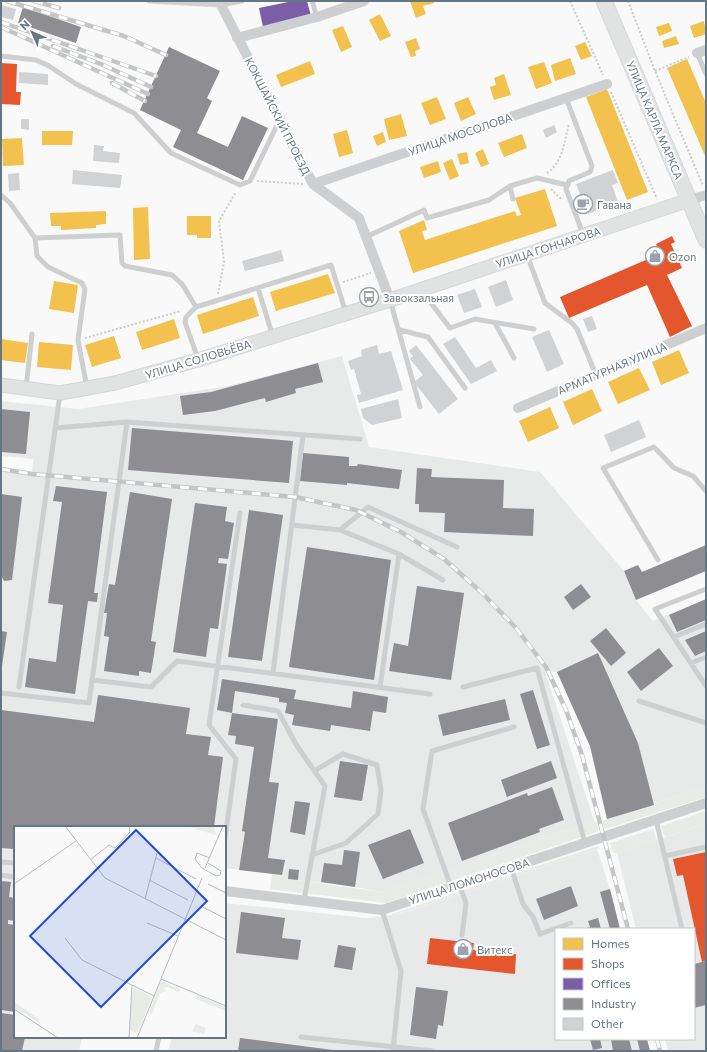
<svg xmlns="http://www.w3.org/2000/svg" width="707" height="1052" font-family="Commissioner,sans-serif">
<rect width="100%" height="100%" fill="#f9f9f9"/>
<!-- built -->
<path fill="#e8e9e9" d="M 342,356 L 369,447 L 540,472 L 624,571 L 636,600 L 653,621 L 706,599 L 706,786 L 607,819 L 590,746 L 557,672 L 545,671 L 594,821 L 382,892 L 355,887 L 288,879 L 282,875 L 225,868 L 225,827 L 15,827 L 15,1037 L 82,1037 L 79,1051 L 1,1051 L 1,469 L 32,474 L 33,459 L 1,456 L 1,401 L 78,409 L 228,386 Z
M 706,824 L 706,1051 L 668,1051 L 665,1039 L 694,1039 L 694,929 L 636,929 L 617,853 Z
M 597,849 L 610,889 L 620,929 L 556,929 L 556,1039 L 647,1039 L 650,1051 L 168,1051 L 172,1037 L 225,1037 L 225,903 L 367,918 L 396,915 Z"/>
<!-- green -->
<path fill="#e8ebe6" d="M 706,786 L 706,797 L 605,829 L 602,821 Z
M 706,811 L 706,824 L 665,837 L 661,826 Z
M 594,821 L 597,822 L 599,831 L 386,903 L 270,889 L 272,874 L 282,875 L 288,879 L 382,892 Z
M 653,829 L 657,840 L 617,853 L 613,853 L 610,843 Z
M 598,846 L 600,848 L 392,916 L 392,914 Z"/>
<!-- homes -->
<path fill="#f2c14e" d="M 410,1 L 433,1 L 434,3 L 423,6 L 426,14 L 416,18 Z
M 380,14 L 391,36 L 380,41 L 369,20 Z
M 704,21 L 706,34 L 694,38 L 690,26 Z
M 669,23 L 672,31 L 659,36 L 656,27 Z
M 343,26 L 352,47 L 341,52 L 332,30 Z
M 676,36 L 679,44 L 664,48 L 662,41 Z
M 416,38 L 420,49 L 415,51 L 416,56 L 411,57 L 405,42 Z
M 585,42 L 592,56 L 581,60 L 575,46 Z
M 570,58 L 576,74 L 555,81 L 551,65 Z
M 687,59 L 706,103 L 706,158 L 667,68 Z
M 310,61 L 315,74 L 281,87 L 276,75 Z
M 544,62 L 552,83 L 536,89 L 528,67 Z
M 504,74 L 511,95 L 494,100 L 490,87 L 496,85 L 494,78 Z
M 607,89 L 648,192 L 627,200 L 586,97 Z
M 437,97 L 446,119 L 430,125 L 421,103 Z
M 468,97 L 476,114 L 461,121 L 454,103 Z
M 401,114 L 407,136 L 389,140 L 384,119 Z
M 347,130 L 353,153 L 339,157 L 333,134 Z
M 42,131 L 73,131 L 72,145 L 42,145 Z
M 383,132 L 386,142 L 377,146 L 373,136 Z
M 522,134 L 527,148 L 504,157 L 498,143 Z
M 22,138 L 24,165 L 3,166 L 2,139 Z
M 483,149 L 489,164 L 481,167 L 475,153 Z
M 467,152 L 469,163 L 460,165 L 457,154 Z
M 452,159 L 459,176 L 450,180 L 443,163 Z
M 438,161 L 441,172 L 424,178 L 420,167 Z
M 545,189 L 557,226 L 413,273 L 399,231 L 424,220 L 427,230 L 422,231 L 425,240 L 515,211 L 517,216 L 521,215 L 515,198 Z
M 148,207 L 150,259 L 134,260 L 133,208 Z
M 106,211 L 106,224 L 96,225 L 96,228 L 61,230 L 61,226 L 51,226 L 50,213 Z
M 187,216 L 211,216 L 211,238 L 197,238 L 197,235 L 187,235 Z
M 328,274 L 335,293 L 276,311 L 270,292 Z
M 54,281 L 78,285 L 74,313 L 49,309 Z
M 253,297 L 259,316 L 203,334 L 197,315 Z
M 174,319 L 180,338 L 142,350 L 136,332 Z
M 114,336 L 121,358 L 92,367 L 85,345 Z
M 1,339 L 28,343 L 25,363 L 1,360 Z
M 39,342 L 73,345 L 71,370 L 37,367 Z
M 679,350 L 689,373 L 661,385 L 652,362 Z
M 639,368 L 650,390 L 618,404 L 608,382 Z
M 592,389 L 602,411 L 573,425 L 563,402 Z
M 550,407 L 559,428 L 528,442 L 519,421 Z"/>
<!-- shops -->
<path fill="#e4572e" d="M 1,63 L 17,64 L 16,92 L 21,92 L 20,105 L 1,104 Z
M 672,236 L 675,242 L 671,244 L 682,268 L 667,275 L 692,326 L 670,337 L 647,285 L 569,318 L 560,297 L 648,259 L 646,255 L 658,249 L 656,244 Z
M 706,852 L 706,961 L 702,962 L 683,875 L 677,876 L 673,859 Z
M 430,938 L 474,943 L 473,950 L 516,954 L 515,974 L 427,964 Z"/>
<!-- offices -->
<path fill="#7b5ea7" d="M 293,1 L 307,1 L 311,16 L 263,27 L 259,8 Z"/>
<!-- industry -->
<path fill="#8d8d92" d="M 23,7 L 81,27 L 76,43 L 18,23 Z
M 169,47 L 220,71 L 207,98 L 212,101 L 197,133 L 228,147 L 242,116 L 268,128 L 243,180 L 173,147 L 181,130 L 140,110 Z
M 318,363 L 323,382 L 295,389 L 296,393 L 266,402 L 265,398 L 215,411 L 183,415 L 180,396 L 211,392 Z
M 1,409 L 30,412 L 26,454 L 1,452 Z
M 132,428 L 293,441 L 289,483 L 128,470 Z
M 303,453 L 349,457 L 349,466 L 357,466 L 358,464 L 402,470 L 399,489 L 347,483 L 347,485 L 300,481 Z
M 417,468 L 432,469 L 431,477 L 504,480 L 503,508 L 534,509 L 533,536 L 444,532 L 445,513 L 419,512 L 419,504 L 415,504 Z
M 56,486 L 107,492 L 94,593 L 98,593 L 97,602 L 88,601 L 75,694 L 25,687 L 29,658 L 56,662 L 63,605 L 48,603 L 62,502 L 53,501 Z
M 130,492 L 172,499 L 151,641 L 156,642 L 151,673 L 139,671 L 139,676 L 104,671 L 109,637 L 104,636 L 107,613 L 104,613 L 109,584 L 115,585 Z
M 1,494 L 22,497 L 12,580 L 4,581 L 1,575 Z
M 195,503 L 227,507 L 225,521 L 234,523 L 228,559 L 219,558 L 218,563 L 227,564 L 218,629 L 210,628 L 206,657 L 173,652 Z
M 249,510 L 283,515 L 262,661 L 228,657 Z
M 706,545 L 706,571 L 636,600 L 624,571 L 638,565 L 642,572 Z
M 307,547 L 391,560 L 374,680 L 289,667 Z
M 581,584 L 591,597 L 573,610 L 564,597 Z
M 417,586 L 464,593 L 451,680 L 389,671 L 394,643 L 408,646 Z
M 706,599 L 706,620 L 677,632 L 669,615 Z
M 606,628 L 626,653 L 611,666 L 590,641 Z
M 1,631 L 7,632 L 2,666 L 1,666 Z
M 706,631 L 706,651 L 695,656 L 685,640 Z
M 659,648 L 673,666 L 641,691 L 627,672 Z
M 598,653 L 638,743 L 654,805 L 607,819 L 590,746 L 557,672 Z
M 222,679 L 296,690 L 294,699 L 351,708 L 353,691 L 388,697 L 386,713 L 373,711 L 370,731 L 331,725 L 330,731 L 292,725 L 294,715 L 285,713 L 287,703 L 279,702 L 279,698 L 235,691 L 232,713 L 217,710 Z
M 533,690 L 550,745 L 537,749 L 520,694 Z
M 98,695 L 190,708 L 186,734 L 211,737 L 208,755 L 223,757 L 214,827 L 15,827 L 14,849 L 1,848 L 1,710 L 94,722 Z
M 505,699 L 510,720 L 443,736 L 438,715 Z
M 232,713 L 278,719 L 269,782 L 279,783 L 268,858 L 285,860 L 282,875 L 239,870 L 245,832 L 242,831 L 254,747 L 235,744 L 236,736 L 228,735 Z
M 340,761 L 368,765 L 362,801 L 334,797 Z
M 551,761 L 557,778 L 507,797 L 501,780 Z
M 552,787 L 564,820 L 539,829 L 540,832 L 462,861 L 448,823 L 527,793 L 528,796 Z
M 295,801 L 310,803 L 305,835 L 290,832 Z
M 410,829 L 424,863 L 383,879 L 368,845 Z
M 344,850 L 360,852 L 355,887 L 321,882 L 324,863 L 342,865 Z
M 289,869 L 299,870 L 298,880 L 288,879 Z
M 1,881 L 11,882 L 9,897 L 15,898 L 15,921 L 8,920 L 8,924 L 15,925 L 15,1012 L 1,1010 Z
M 571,886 L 578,906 L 544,920 L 536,899 Z
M 610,889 L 620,929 L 610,929 L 600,892 Z
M 241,912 L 285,918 L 282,938 L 301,940 L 298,960 L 236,953 Z
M 598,918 L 601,929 L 584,929 L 590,927 L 588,921 Z
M 338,945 L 356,948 L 352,970 L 334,967 Z
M 706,961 L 706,1005 L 694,1008 L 694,964 Z
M 416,987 L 448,991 L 443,1026 L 438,1025 L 436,1039 L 410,1035 Z
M 1,1013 L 15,1015 L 15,1037 L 25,1037 L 22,1051 L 1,1051 Z
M 240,1038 L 333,1050 L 333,1051 L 238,1051 Z
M 590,1039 L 600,1039 L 602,1048 L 593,1050 Z
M 611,1039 L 629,1039 L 632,1051 L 613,1051 Z
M 637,1039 L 647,1039 L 650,1051 L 640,1051 Z"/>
<!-- building -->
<path fill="#d0d2d3" d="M 1,5 L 16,9 L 13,20 L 1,17 Z
M 19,72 L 48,74 L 48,85 L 19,83 Z
M 21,119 L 29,119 L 29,130 L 21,129 Z
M 554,125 L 557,132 L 546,138 L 543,130 Z
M 94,145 L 104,146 L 103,151 L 120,153 L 119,163 L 93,161 Z
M 73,170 L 122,175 L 120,188 L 72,184 Z
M 613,170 L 618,183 L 612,185 L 618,202 L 588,214 L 576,184 Z
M 19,173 L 20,190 L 9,191 L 8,174 Z
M 281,250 L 284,261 L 245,271 L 242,261 Z
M 506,280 L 513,300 L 496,307 L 488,287 Z
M 475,289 L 482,307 L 464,313 L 457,295 Z
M 592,316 L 597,329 L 588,332 L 583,319 Z
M 549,330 L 564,364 L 547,372 L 532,337 Z
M 455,337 L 476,368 L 491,360 L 497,371 L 471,384 L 443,344 Z
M 377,345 L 379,354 L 391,351 L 403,390 L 359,403 L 357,395 L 361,394 L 354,369 L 351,370 L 348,361 L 362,356 L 361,350 Z
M 416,345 L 458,399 L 439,414 L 414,382 L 423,375 L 410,359 L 413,356 L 409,351 Z
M 398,399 L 402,418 L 372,425 L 363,418 L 361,409 Z
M 639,420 L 646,437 L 611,452 L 604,435 Z"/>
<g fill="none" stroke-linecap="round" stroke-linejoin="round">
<defs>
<path id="secondary" d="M 1,385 L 60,393 L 115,383 L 198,360 L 390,300 L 689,200"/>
<path id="primary" d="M 604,1 L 706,240"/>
</defs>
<!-- secondary casing -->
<use href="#secondary" stroke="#d5d6d7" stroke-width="15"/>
<!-- primary casing -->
<use href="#primary" stroke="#d5d6d7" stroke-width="17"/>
<!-- path -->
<path stroke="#cbcccd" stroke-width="2" stroke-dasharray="2 2" stroke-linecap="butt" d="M 570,1 L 603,75
M 628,1 L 655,71 L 703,186
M 655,71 L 689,57
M 611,92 L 657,199
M 547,173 C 563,162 564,142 569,124
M 257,181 L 303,184
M 551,189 L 562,200
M 343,282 L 371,273
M 218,294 L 224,262 L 219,221 L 236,192
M 85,338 L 181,311"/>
<!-- lane -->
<path stroke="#cecfd0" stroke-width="5" d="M 149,1 L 221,5 L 242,1
M 312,1 L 317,17
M 697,53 L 706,74
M 1,56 L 36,60 L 49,66 L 76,84 L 134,113 L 171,153 L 240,185 L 250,181 L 280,119
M 566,98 L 592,166 L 590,172 L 569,181 L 566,189 L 583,234
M 510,186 L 513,199
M 1,195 L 10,203 L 35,238 L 120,235 L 122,263 L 125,266 L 172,275 L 182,284 L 196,307
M 366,237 L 424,210 L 427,218 L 489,200 L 510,186 L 537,178 L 567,185
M 35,238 L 37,256 L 48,267 L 82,283 L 85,289 L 78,340 L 87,388
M 527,255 L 545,303 L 572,323 L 577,329 L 596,375
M 258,288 L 273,337
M 421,290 L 450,328 L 475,319 L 534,329
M 390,300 L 420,407
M 495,323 L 514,358
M 400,330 L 428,337 L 465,388
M 198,359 L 185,322 L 186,317 L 196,307 L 331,265 L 346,313
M 26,388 L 32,334
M 55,428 L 127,422 L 360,439
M 292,525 L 340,530 L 399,554 L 443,580
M 340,530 L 368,507 L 457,547
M 658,560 L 603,468 L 654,447 L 674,468 L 693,476 L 706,491
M 706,589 L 655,609 L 706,686
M 674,637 L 706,624
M 691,663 L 706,657
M 273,673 L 303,435
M 92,680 L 151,687 L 177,661 L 430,694
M 19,687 L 60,394
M 380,687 L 399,554
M 463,687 L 537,668 L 585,843
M 1,693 L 89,703 L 127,422
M 639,701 L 706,723
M 243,705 L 278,711 L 297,746 L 325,786 L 304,900
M 656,820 L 682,929
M 225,838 L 236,759 L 209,725 L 240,513
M 312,855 L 346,843 L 378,814 L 381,790 L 377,765 L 343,754 L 314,771
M 665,856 L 706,847
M 1,862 L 15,863
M 511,867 L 523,904 L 533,917 L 540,934 L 571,923
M 1,875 L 15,877
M 459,884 L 466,903 L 462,935
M 451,887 L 423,809 L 432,751 L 514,727
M 382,910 L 401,971 L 393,1051
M 301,1037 L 433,1051
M 156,1051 L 159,1037"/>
<!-- street -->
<path stroke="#cecfd0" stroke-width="10" d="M 221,5 L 313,184 L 359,218 L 390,300
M 237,38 L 317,17 L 364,1
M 697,53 L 706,50
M 313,184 L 607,84
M 689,200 L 706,195
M 518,408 L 706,328
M 225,891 L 382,910 L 706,803"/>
<!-- secondary -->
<use href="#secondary" stroke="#e1e2e2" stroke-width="13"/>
<!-- primary -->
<use href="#primary" stroke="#e1e2e2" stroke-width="15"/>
<defs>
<path id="rail" d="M 7,1 L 124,36 L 166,55
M 34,1 L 59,8
M 1,22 L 156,76
M 1,27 L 148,94
M 53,46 L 101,64 L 151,87
M 112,83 L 145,101
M 1,469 L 32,474 L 295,497 L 356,510 L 401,532 L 444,559 L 481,592 L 516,628 L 546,667 L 566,710 L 582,755 L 628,929
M 657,1039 L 660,1051"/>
</defs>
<!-- rail casing -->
<use href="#rail" stroke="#c3c5c6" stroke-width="4.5"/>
<!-- rail -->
<use href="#rail" stroke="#fff" stroke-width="3" stroke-dasharray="9" stroke-linecap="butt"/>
</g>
<!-- icons -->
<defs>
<symbol id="cafe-ring" viewBox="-11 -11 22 22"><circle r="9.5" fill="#fff" stroke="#99a4ac" stroke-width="1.5"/><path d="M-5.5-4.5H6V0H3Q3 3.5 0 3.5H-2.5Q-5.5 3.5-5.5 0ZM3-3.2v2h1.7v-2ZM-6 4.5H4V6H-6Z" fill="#99a4ac"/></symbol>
<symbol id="shop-ring" viewBox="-11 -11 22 22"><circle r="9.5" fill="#fff" stroke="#99a4ac" stroke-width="1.5"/><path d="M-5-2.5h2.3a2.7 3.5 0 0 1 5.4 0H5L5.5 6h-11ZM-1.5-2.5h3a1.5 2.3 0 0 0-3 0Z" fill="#99a4ac"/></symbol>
<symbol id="bus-ring" viewBox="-11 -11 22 22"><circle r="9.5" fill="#fff" stroke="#99a4ac" stroke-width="1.5"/><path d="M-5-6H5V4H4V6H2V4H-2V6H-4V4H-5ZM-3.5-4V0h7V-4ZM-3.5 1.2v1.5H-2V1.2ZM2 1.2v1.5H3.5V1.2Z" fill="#99a4ac"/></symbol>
</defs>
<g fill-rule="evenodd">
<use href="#cafe-ring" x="572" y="193" width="22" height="22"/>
<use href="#shop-ring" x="644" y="245" width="22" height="22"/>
<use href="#bus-ring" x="358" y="286" width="22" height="22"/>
<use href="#shop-ring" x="452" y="938" width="22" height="22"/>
</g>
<g text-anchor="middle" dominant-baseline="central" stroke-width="4" stroke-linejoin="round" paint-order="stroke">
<!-- street labels -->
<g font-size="11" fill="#657683" stroke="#fff">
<text transform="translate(278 116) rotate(63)">КОКШАЙСКИЙ ПРОЕЗД</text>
<text transform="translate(655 120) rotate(67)">УЛИЦА КАРЛА МАРКСА</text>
<text transform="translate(460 134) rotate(-19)">УЛИЦА МОСОЛОВА</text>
<text transform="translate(548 247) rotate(-18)">УЛИЦА ГОНЧАРОВА</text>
<text transform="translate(198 359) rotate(-17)">УЛИЦА СОЛОВЬЁВА</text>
<text transform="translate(612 368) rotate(-23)">АРМАТУРНАЯ УЛИЦА</text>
<text transform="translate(469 881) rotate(-18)">УЛИЦА ЛОМОНОСОВА</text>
</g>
<!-- poi labels -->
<g font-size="11" fill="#657683" stroke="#fff" text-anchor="start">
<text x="597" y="204">Гавана</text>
<text x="669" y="256">Ozon</text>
<text x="383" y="297">Завокзальная</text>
<text x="477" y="949">Витекс</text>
</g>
</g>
<!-- overview -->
<g transform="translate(14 826)">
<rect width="212" height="212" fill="#f9f9f9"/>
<path d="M 173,0 L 201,0 L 200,5 L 203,6 L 201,9 ZM 147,155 L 167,164 L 164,166 L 154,161 L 150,162 L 152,165 L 146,167 L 138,188 L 135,186 ZM 119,161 L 138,171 L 124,206 L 120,207 L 115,202 ZM 183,169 L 212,181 L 212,185 L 182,173 ZM 0,176 L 25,193 L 24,196 L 0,181 ZM 182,198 L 192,202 L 190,208 L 178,205 Z" fill="#e8ebe6"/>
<path fill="none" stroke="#b5bdc3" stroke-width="1" d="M 51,0 L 91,52 L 212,114M 142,32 L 182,53M 76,34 L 95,19 L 101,22 L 116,6 L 115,0M 194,37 L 207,45 L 206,49 L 202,50 L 188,42 L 181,33 L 183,27 L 196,32M 191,42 L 209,0M 135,54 L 174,74M 0,58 L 62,15M 194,58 L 212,67M 131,73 L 143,27M 187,80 L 212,93M 133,97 L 164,110M 51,112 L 68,134 L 140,170M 147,153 L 212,180M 0,183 L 44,212M 115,212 L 118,159M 123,212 L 188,52"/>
<path fill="#1d4ed8" fill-opacity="0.15" stroke="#1d4ed8" stroke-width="2" d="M 122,4 L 193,75 L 87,181 L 16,110 Z"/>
<rect width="212" height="212" fill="none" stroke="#657683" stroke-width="2"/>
</g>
<!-- border -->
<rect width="707" height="1052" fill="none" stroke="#657683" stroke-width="4"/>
<!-- legend -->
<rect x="555" y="928" width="140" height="112" fill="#ffffff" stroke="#c1c8cd"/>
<rect x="563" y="938" width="20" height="12" fill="#f2c14e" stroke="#c1c8cd"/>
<text x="591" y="948" font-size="12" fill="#657683">Homes</text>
<rect x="563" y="958" width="20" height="12" fill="#e4572e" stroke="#c1c8cd"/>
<text x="591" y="968" font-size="12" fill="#657683">Shops</text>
<rect x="563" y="978" width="20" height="12" fill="#7b5ea7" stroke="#c1c8cd"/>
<text x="591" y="988" font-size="12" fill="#657683">Offices</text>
<rect x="563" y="998" width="20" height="12" fill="#8d8d92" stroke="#c1c8cd"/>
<text x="591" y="1008" font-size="12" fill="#657683">Industry</text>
<rect x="563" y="1018" width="20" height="12" fill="#d0d2d3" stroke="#c1c8cd"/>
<text x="591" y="1028" font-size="12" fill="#657683">Other</text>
<!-- north arrow -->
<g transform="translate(32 32) rotate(315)" stroke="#ffffff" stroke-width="3" paint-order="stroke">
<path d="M0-3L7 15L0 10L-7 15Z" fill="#657683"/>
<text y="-6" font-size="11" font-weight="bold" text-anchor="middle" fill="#657683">N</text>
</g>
</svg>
